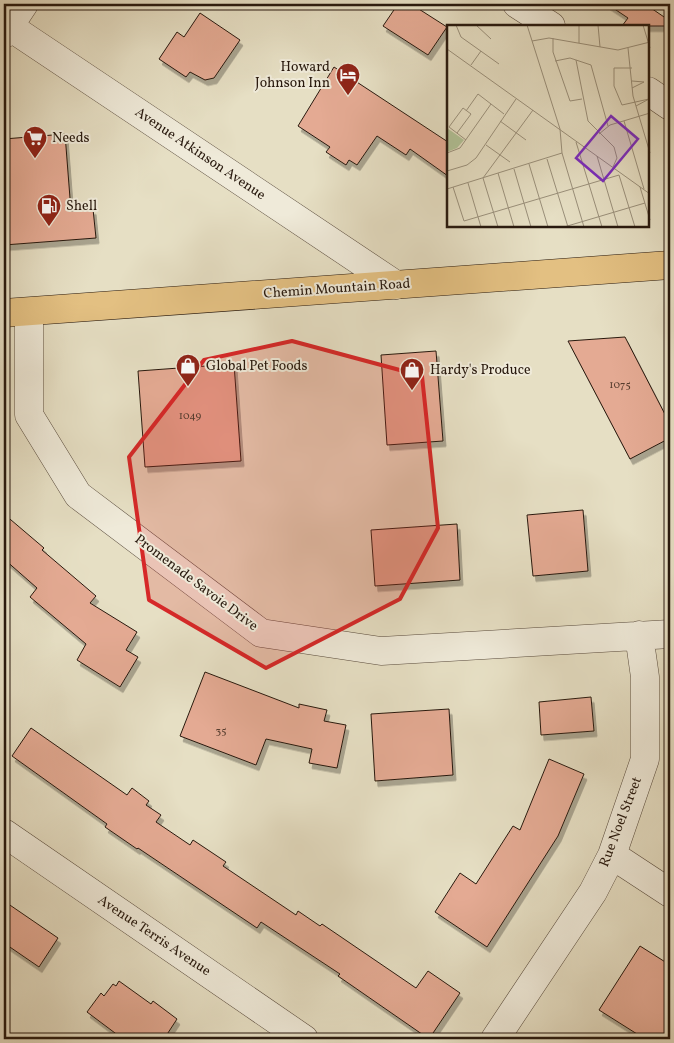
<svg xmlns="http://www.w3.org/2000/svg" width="674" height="1043" font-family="Vollkorn,serif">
<defs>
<filter id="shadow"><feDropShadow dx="3" dy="5.5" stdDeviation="0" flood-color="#0004"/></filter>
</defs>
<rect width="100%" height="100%" fill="#e6dfc4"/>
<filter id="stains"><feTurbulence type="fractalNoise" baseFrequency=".004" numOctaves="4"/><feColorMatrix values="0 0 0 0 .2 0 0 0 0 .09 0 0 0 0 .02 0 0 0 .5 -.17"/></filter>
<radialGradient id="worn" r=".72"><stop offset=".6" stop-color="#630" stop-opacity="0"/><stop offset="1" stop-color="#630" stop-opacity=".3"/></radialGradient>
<!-- building -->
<path fill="#e4aa93" stroke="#28190e" filter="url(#shadow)" d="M 398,4 L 411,4 L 447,27 L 428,55 L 383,26 Z
M 607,4 L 645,4 L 670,21 L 670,26 L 622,26 L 628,18 Z
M 200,13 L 240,40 L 214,78 L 205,80 L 190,72 L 186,77 L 159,59 L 177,32 L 184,37 Z
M 334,67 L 448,142 L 448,176 L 410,149 L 406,155 L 377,136 L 357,165 L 349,160 L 346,165 L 326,152 L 330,147 L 298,126 Z
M 65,134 L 71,211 L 93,209 L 96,238 L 4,245 L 4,139 Z
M 625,337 L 670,424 L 670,438 L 630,459 L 568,341 Z
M 436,351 L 443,441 L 387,445 L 381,355 Z
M 234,364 L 241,461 L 145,467 L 138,371 Z
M 583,510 L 588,571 L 533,576 L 527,515 Z
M 4,514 L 44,548 L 42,550 L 96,596 L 90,603 L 137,632 L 126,650 L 138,657 L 120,687 L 77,660 L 86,644 L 30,597 L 37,588 L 4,559 Z
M 457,524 L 460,580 L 375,586 L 371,530 Z
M 205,672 L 299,708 L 299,704 L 327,710 L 324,721 L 346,725 L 337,768 L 309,763 L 312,749 L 266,739 L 256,765 L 180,736 Z
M 591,697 L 594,731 L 541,735 L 539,702 Z
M 449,709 L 453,775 L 375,781 L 371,714 Z
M 31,728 L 127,795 L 132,788 L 149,801 L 146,805 L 161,815 L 156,822 L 190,845 L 193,840 L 226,862 L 223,866 L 296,915 L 298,911 L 320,926 L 322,924 L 416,988 L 428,971 L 460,993 L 429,1039 L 338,976 L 340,974 L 261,922 L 257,928 L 138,848 L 137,849 L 105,827 L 107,824 L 12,756 Z
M 549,759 L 584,774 L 558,836 L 487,947 L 435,912 L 460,873 L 476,884 L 513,826 L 520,830 Z
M 4,901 L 58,938 L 39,967 L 4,943 Z
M 640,946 L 670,965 L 670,1025 L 661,1039 L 645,1039 L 599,1010 Z
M 119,981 L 151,1004 L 153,1001 L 177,1019 L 164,1039 L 123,1039 L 87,1012 L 101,993 L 104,996 L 113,984 L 116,986 Z"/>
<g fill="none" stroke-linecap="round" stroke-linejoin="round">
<defs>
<path id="minor" d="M 517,4 L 551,26
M 4,23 L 396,285
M 4,34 L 24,4
M 648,91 L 670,106
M 29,313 L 29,415 L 78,495 L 261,633 L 381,651 L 670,634
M 4,833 L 304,1039
M 612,855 L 670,893
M 495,1039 L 593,892 L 612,855 L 645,759 L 645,677 L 639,635"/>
<path id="major" d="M 4,313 L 670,265"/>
</defs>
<!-- minor casing -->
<use href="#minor" stroke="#584a3c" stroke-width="29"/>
<!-- major casing -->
<use href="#major" stroke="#28190e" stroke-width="29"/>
<!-- minor -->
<use href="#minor" stroke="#efead9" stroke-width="28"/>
<!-- major -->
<use href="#major" stroke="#e3c082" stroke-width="28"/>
</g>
<!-- marked area -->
<path fill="#d62828" fill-opacity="0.2" stroke="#d62828" stroke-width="4" stroke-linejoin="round" d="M 292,341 L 422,376 L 438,528 L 400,599 L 266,668 L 149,600 L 129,457 L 204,360 Z"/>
<!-- icons -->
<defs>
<symbol id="hotel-pin" viewBox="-11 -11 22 30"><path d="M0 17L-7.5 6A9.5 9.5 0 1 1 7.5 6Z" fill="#8f2418" stroke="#efead9"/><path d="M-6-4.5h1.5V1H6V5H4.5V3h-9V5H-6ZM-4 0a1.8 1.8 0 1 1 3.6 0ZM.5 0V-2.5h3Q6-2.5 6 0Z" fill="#fff"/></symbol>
<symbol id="supermarket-pin" viewBox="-11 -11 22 30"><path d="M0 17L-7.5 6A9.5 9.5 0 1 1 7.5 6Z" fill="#8f2418" stroke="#efead9"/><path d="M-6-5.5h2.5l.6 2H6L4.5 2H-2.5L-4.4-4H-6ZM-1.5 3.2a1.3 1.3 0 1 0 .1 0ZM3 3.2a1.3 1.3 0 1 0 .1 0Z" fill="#fff"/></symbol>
<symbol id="fuel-pin" viewBox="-11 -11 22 30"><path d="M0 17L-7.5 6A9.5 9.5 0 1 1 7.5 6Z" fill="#8f2418" stroke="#efead9"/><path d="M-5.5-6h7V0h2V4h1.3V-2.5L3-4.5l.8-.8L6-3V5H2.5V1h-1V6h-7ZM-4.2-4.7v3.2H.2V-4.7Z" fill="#fff"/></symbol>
<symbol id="shop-pin" viewBox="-11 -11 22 30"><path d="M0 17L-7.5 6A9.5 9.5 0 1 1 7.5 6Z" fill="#8f2418" stroke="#efead9"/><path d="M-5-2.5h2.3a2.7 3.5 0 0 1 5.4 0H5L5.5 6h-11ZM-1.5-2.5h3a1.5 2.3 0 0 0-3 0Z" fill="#fff"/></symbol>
</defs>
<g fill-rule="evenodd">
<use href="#hotel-pin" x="334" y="61" width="28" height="38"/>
<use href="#supermarket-pin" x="21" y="124" width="28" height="38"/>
<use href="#fuel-pin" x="35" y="192" width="28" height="38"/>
<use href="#shop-pin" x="174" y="352" width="28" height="38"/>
<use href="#shop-pin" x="398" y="356" width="28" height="38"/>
</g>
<g text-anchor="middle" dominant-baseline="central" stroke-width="4" stroke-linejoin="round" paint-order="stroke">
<!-- number labels -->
<g font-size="11" fill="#573d2f">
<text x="620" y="385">1075</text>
<text x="190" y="416">1049</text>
<text x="221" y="731">35</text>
</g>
<!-- poi labels -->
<g font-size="14" fill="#28190e" stroke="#efead9" text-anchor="start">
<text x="330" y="67" text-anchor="end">Howard<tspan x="330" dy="16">Johnson Inn</tspan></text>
<text x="52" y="138">Needs</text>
<text x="66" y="206">Shell</text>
<text x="206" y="366">Global Pet Foods</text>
<text x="430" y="370">Hardy's Produce</text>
</g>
<!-- street labels -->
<g font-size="14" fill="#28190e" stroke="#efead9">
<text transform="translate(200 154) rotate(34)">Avenue Atkinson Avenue</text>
<text transform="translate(337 289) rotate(-4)">Chemin Mountain Road</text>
<text transform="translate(196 583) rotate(37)">Promenade Savoie Drive</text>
<text transform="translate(621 822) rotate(-69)">Rue Noel Street</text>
<text transform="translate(154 936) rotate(34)">Avenue Terris Avenue</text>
</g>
</g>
<!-- overview -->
<g transform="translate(447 25)">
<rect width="202" height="202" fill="#e6dfc4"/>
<path d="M 0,103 L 17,115 L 10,123 L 0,127 Z" fill="#b1c297"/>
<path fill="none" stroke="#9a907b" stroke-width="1" d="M 9,0 L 14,12 L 52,39M 29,0 L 44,14M 80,0 L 113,104M 132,0 L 132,18M 151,0 L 153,22M 196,0 L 203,23M 106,13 L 106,27 L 123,76 L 135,74M 85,16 L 102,13 L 171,25 L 203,17M 181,23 L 186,71 L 203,128M 0,24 L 203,169M 129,35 L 141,96 L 167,122 L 170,133 L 166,142M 108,36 L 123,33 L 144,40 L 161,101M 24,40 L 34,26M 185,43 L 167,43 L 167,61 L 175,80 L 202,74 L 189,81M 185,56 L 197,57 L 185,63M 19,86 L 31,69 L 57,89M 53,96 L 79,115M 177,96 L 197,164M 113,104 L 115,128 L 137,202M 10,108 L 24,89 L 16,83 L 2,102 L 19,115M 152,109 L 163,100 L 203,88M 129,117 L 155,202M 39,120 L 63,137M 0,128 L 13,123 L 44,79M 150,131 L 171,202M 100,134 L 121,202M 82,139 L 101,202M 67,144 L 84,202M 0,146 L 20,140 L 29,133 L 69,74M 51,148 L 67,202M 172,150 L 188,202M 21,158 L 34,202M 6,162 L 17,196 L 172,150M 193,162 L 203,195M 0,164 L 115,128M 51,202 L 36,153 L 86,85M 117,202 L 198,178"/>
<path fill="#7b2cbf" fill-opacity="0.15" stroke="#7b2cbf" stroke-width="2.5" d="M 164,91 L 191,114 L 156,156 L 129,133 Z"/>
<rect width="202" height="202" fill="none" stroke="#28190e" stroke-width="2.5"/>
</g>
<!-- margin -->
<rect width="674" height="1043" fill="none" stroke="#e6dfc4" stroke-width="20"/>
<rect x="5" y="5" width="664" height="1033" fill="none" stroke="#28190e" stroke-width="2.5"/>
<rect x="10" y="10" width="654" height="1023" fill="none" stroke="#28190e"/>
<rect width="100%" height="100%" filter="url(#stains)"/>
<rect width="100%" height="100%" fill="url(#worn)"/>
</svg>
